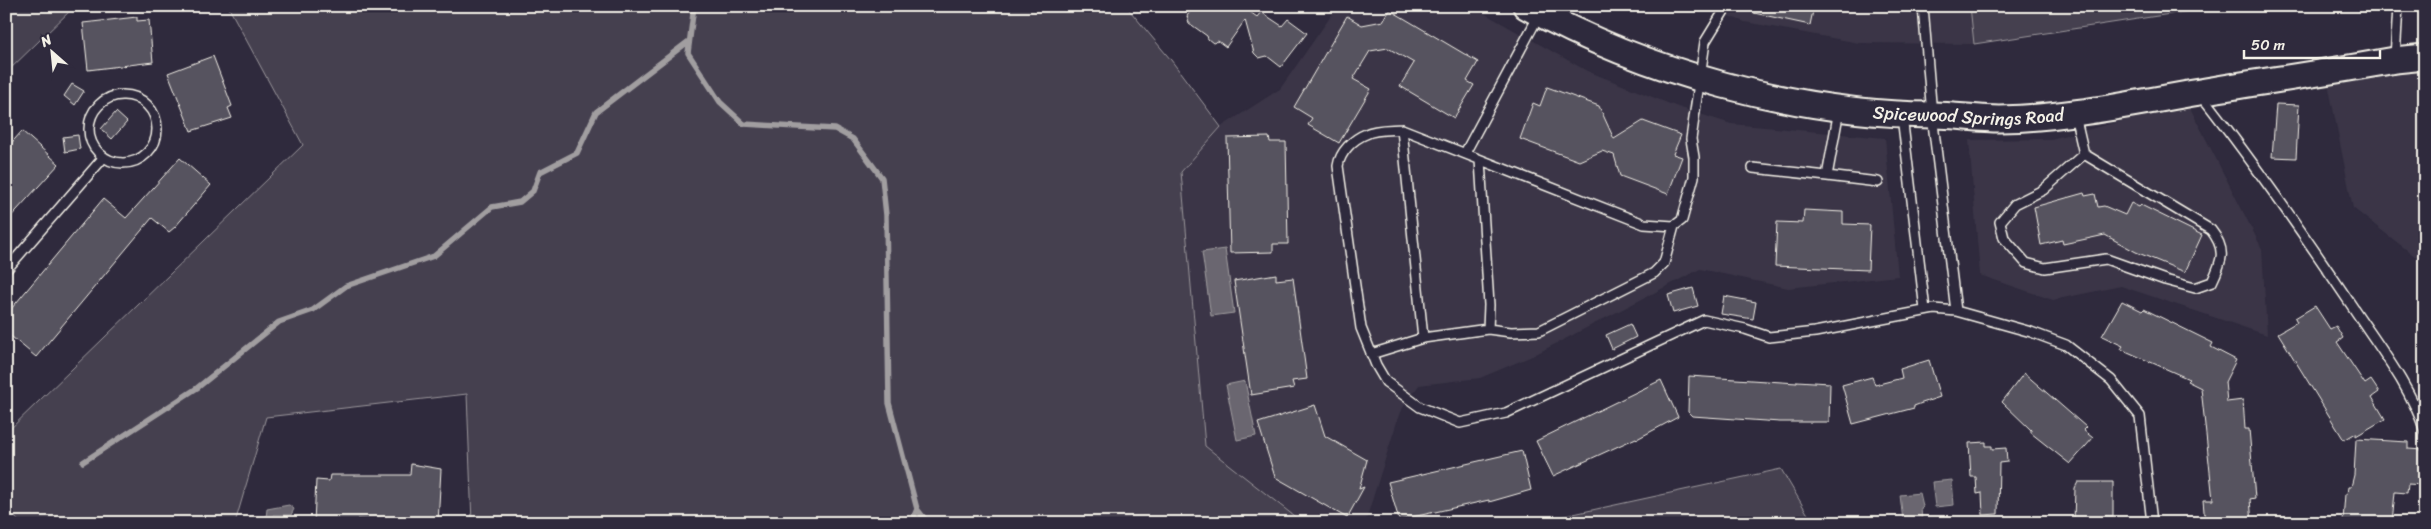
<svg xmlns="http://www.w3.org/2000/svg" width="2431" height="529" font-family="Sriracha,sans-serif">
<rect width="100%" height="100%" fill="#2f2a3d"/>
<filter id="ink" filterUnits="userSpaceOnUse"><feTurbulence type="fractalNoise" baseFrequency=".02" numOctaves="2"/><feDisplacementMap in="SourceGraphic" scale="10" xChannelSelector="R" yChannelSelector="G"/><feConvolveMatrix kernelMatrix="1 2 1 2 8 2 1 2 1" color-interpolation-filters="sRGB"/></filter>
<g filter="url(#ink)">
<!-- built -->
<path fill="#3b3647" d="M 1338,6 L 1471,6 L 1587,71 L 1675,106 L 1731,124 L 1885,138 L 1898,276 L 1788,288 L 1700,269 L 1532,356 L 1480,378 L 1419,385 L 1400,412 L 1365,523 L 1303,523 L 1205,446 L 1181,172 L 1221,127 L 1280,89 Z
M 1701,6 L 1970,6 L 1974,44 L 1859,43 L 1745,22 Z
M 2425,53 L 2425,264 L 2353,208 L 2324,63 Z
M 2188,104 L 2262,249 L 2267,335 L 2121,286 L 2053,300 L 1980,275 L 1969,140 L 2051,139 Z"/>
<!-- green -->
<path fill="#454050" stroke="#9c989c" d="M 6,6 L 75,6 L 6,73 Z
M 228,6 L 1126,6 L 1171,60 L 1221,127 L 1181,172 L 1205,446 L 1303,523 L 472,523 L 467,394 L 266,417 L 235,523 L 20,523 L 6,506 L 6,433 L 303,145 Z
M 1970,6 L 2223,6 L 1974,44 Z
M 1781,469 L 1813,523 L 1532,523 Z"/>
<!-- water -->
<path fill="#6a6670" stroke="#a19ea0" d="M 1225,249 L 1234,313 L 1211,316 L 1202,252 Z
M 1245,381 L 1256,436 L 1237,440 L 1226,385 Z
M 1952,480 L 1954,505 L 1935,507 L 1932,482 Z
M 1920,493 L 1923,506 L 1921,508 L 1922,520 L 1903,521 L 1900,495 Z
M 289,505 L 294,509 L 291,515 L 273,515 L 271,518 L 266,518 L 267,509 Z"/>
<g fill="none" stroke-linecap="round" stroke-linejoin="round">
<!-- stream -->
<path stroke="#a19ea0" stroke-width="5.5" d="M 694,6 L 688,53 L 720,102 L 744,124 L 835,129 L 853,139 L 882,178 L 886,215 L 889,403 L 917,509 L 928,523
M 83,462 L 197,388 L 279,322 L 313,310 L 346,286 L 434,256 L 492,207 L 520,202 L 533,191 L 540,172 L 577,153 L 596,112 L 689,41
M 911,523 L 917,509"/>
</g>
<!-- building -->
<path fill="#56525f" stroke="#f4f1e8" d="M 1194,6 L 1242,6 L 1257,17 L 1261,12 L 1282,26 L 1288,19 L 1307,33 L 1281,67 L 1267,56 L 1259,58 L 1254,53 L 1245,20 L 1226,47 L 1218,41 L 1213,43 L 1208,39 L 1207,36 L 1189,23 L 1187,16 Z
M 1755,6 L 1814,6 L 1810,25 L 1754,13 Z
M 1390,10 L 1478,62 L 1467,81 L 1474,85 L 1454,118 L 1400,86 L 1414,63 L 1388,48 L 1370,51 L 1353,79 L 1371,89 L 1339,143 L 1308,125 L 1312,118 L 1294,107 L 1347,16 L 1362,25 L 1383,21 Z
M 137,17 L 137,21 L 149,20 L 153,62 L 88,70 L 83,23 Z
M 213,56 L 232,106 L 228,108 L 232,118 L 191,131 L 168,73 Z
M 72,84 L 84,91 L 75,105 L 64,96 Z
M 1547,87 L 1599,106 L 1614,139 L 1643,121 L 1681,135 L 1673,154 L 1682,157 L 1668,194 L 1620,176 L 1614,155 L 1602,151 L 1579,161 L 1520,139 L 1533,103 L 1540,106 Z
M 2276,104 L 2299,105 L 2296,158 L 2272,157 Z
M 116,112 L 127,122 L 112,139 L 101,129 Z
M 22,131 L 59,164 L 6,222 L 6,149 Z
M 78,135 L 80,149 L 65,152 L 63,137 Z
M 1269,137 L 1270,142 L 1286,142 L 1288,244 L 1273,244 L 1273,252 L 1230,253 L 1227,138 Z
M 180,158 L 211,185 L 175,227 L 169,232 L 152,218 L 36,357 L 6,332 L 6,315 L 103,199 L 126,218 Z
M 2084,193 L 2085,196 L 2095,194 L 2098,207 L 2104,206 L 2125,215 L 2131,203 L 2139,207 L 2141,205 L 2202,235 L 2185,272 L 2136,252 L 2105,235 L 2063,244 L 2062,240 L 2041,245 L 2034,207 Z
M 1804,210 L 1843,212 L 1843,224 L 1870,225 L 1868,270 L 1775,266 L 1777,222 L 1803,223 Z
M 1276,274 L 1276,280 L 1293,278 L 1307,379 L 1292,381 L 1294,388 L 1251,395 L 1234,281 Z
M 1693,288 L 1698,306 L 1673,313 L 1668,295 Z
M 1724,296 L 1756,302 L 1753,319 L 1721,314 Z
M 2122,301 L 2142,311 L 2144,309 L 2213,343 L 2211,347 L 2236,360 L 2225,382 L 2227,402 L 2243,400 L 2245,429 L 2249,429 L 2255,498 L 2250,499 L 2252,523 L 2205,523 L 2203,500 L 2213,500 L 2201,388 L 2187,381 L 2189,379 L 2121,349 L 2123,346 L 2102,336 Z
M 2315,306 L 2330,329 L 2336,326 L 2343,338 L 2337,342 L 2365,384 L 2371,380 L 2379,392 L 2372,397 L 2385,419 L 2356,436 L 2356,433 L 2344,440 L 2278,333 L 2297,322 L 2295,318 Z
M 1630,324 L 1636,337 L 1612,349 L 1606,335 Z
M 1929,360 L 1940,397 L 1922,403 L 1914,406 L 1914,408 L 1853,424 L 1842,385 L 1872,377 L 1875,385 L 1902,378 L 1900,369 Z
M 2024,373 L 2086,427 L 2083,430 L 2093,438 L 2070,464 L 2031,433 L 2031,430 L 2002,402 Z
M 1689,376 L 1797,383 L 1797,381 L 1830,383 L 1829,422 L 1780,422 L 1692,416 L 1688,412 Z
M 1661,380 L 1678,417 L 1637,439 L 1636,438 L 1553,476 L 1536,441 Z
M 1315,405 L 1325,436 L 1367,460 L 1359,489 L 1364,487 L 1347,518 L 1275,477 L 1258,423 Z
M 2356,439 L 2408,442 L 2408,449 L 2423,450 L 2424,485 L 2408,484 L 2407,493 L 2395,492 L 2392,523 L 2343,521 L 2345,494 L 2347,494 L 2348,487 L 2351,487 L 2354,475 Z
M 1986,442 L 1986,446 L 1992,446 L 1992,449 L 2006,448 L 2007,462 L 1999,463 L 1998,514 L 1983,515 L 1982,493 L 1977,494 L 1976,477 L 1971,477 L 1969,443 Z
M 1522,451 L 1531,490 L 1489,502 L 1489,500 L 1399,520 L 1388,482 Z
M 411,464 L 441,469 L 438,523 L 358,519 L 358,523 L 314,523 L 316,480 L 329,481 L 330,475 L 410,475 Z
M 2078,482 L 2113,482 L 2113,516 L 2105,516 L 2105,523 L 2074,523 L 2075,488 Z"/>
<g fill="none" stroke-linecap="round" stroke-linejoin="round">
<defs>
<path id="service" d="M 1727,6 L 1705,42 L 1691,139 L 1694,157 L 1694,177 L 1682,220 L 1674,226 L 1644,224 L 1402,129 C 1391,130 1375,129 1366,134 C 1353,139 1340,152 1338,166 L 1361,328 L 1376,365 L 1386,382 L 1420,407 L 1460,423 L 1506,413 L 1704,320 L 1745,329 L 1769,337 L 1815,332 L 1934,309 L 1956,311 L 2031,332 L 2066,345 L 2111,380 L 2140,416 L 2152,523
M 1923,6 L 1932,115 L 1956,311
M 2395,58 L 2398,6
M 2201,95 C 2255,164 2305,236 2354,309 C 2380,348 2410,386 2425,431
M89 129a34 34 0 1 1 68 0a34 34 0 1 1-68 0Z
M 1839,110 L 1827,176 L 1878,182
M 2075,115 L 2084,154 L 2211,230 C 2227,250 2222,261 2212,282 L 2195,288 L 2165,280 L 2106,259 L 2045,268 L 2026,263 L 2004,238 L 2000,222 L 2015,204 L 2043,190 L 2084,154
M 1902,116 L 1925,310
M 1402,129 L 1423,338
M 1465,153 L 1539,15
M 1753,168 L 1827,176
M 6,270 L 104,157
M 1488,329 L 1511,332 L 1539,331 L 1654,273 L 1664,263 L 1674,226
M 1371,354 L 1423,338 L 1488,329 L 1489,305 L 1480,160"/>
<g id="secondary">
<path id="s1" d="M 1526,6 C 1645,72 1797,114 1933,115 C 1955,115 1978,119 2000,119 C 2067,118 2134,103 2200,92 C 2265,81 2330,72 2395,60 L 2425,57"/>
</g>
</defs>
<!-- service casing -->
<use href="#service" stroke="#f4f1e8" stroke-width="12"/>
<!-- secondary casing -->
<use href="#secondary" stroke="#f4f1e8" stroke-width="29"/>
<!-- service -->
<use href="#service" stroke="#2f2a3d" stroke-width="9"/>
<!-- secondary -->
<use href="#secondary" stroke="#2f2a3d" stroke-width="25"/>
</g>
</g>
<g text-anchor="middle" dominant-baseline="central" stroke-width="4" stroke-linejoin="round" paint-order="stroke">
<!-- street labels -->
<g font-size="18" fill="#f4f1e8" stroke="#2f2a3d">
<text stroke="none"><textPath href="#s1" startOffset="461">Spicewood Springs Road</textPath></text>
</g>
</g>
<!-- margin -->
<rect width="2431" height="529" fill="none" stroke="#2f2a3d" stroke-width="25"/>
<rect x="12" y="12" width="2406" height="504" fill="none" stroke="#f4f1e8" stroke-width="2" filter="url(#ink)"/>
<!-- north arrow -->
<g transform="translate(52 52) rotate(333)" stroke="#2f2a3d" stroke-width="4" paint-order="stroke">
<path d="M0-4L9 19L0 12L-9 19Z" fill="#f4f1e8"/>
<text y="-8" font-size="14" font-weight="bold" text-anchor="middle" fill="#f4f1e8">N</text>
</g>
<!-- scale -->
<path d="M2244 50v8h136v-8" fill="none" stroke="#f4f1e8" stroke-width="2.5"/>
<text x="2251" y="50" font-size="15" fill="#f4f1e8" stroke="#2f2a3d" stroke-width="4" paint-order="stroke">50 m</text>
</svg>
